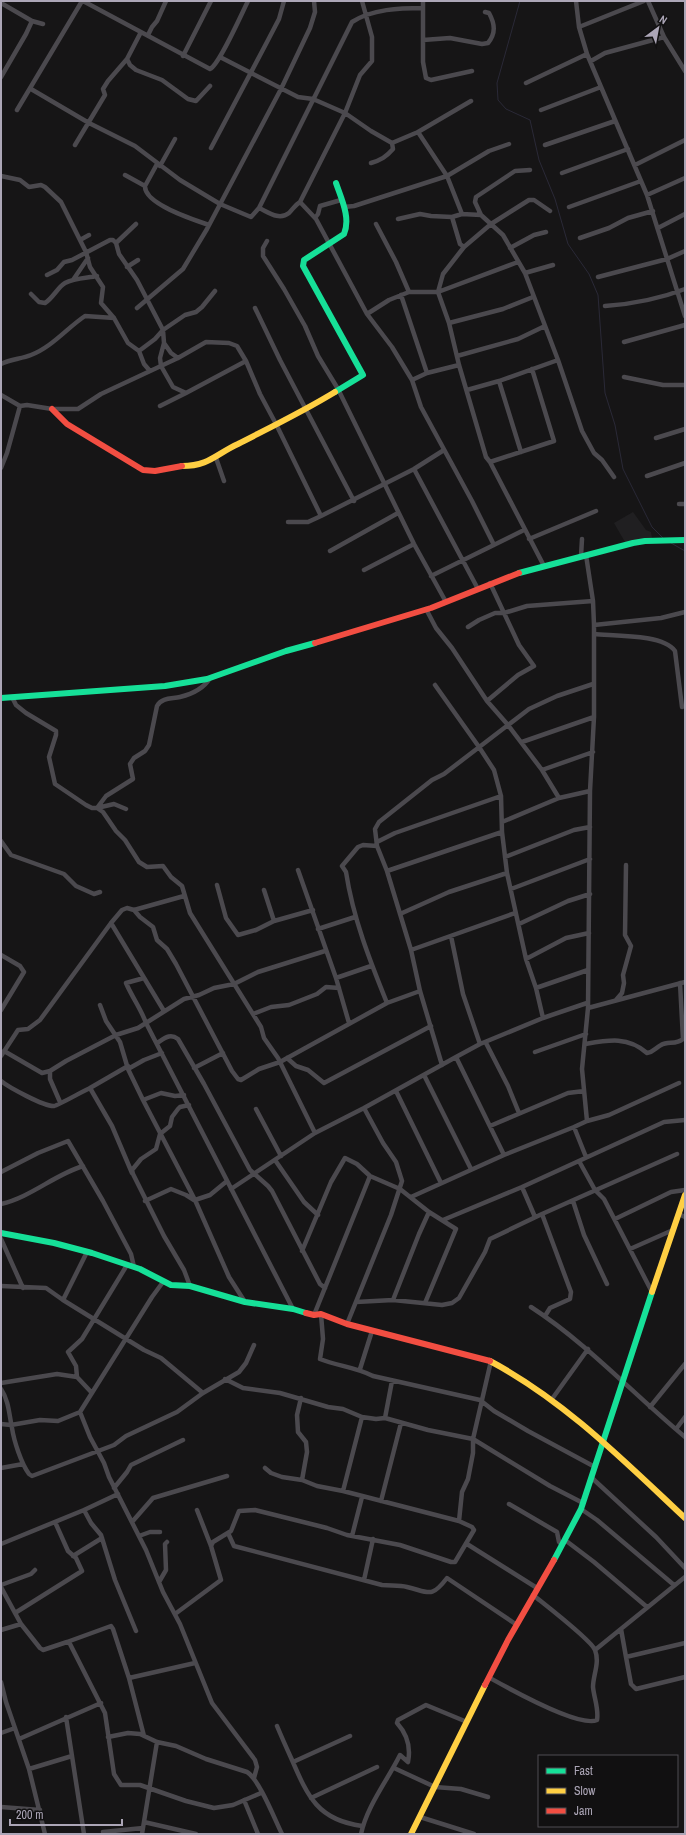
<svg xmlns="http://www.w3.org/2000/svg" width="686" height="1835" font-family="'Archivo Narrow',sans-serif">
<rect width="100%" height="100%" fill="#161516"/>
<!-- built -->
<path fill="#201f21" d="M 633,512 L 646,530 L 651,532 L 652,538 L 625,542 L 614,523 Z"/>
<g fill="none" stroke-linecap="round" stroke-linejoin="round">
<!-- stream -->
<path stroke="#2a2937" stroke-width="1" d="M 520,1 L 497,83 L 498,100 L 506,109 L 530,120 L 539,160 L 555,199 L 568,244 L 589,274 L 598,295 L 605,393 L 615,425 L 623,469 L 652,527 L 663,538
M 671,543 L 685,551"/>
<!-- street -->
<path stroke="#4b494e" stroke-width="4.5" d="M 83,1 L 210,69 C 219,65 242,13 248,1
M 423,1 L 423,62 L 426,78 L 431,80 L 472,71
M 576,1 L 579,27 L 587,54 L 647,195 L 685,316
M 648,1 L 664,37 L 685,71
M 1,3 L 32,21 L 43,24
M 579,27 L 644,1
M 148,35 L 152,27 L 157,21 L 166,1
M 423,40 L 450,38 L 482,44 L 488,43 C 496,33 495,24 489,13 L 485,12
M 183,56 L 211,1
M 220,57 L 298,97 L 313,99 L 345,113 L 371,131 L 392,143
M 127,59 L 130,65 L 136,70 L 162,80 L 188,99 L 196,101 L 210,86
M 591,61 L 605,53 L 664,37
M 1,77 L 26,34 L 32,21
M 526,83 L 587,54
M 31,89 L 89,123 L 135,146 L 180,180 L 220,204 L 251,217 L 259,208 L 352,22 C 372,9 400,8 423,8
M 17,110 L 82,1
M 541,110 L 601,87
M 418,132 L 447,176 L 462,214 L 481,215 L 503,235 L 525,273 L 558,360 L 582,431 L 594,453 L 602,460 L 614,477
M 392,143 L 418,132 L 471,101
M 75,145 L 105,95 L 103,89 L 108,81 L 127,59 L 141,32
M 545,145 L 615,121
M 211,148 L 267,42 L 279,19 L 284,1
M 371,163 C 381,160 386,157 393,149 L 392,143
M 157,164 L 145,186 C 144,204 194,220 209,225
M 635,165 L 685,140
M 160,166 L 175,139
M 562,173 L 628,149
M 125,175 L 145,186
M 1,176 L 20,180 L 29,187 L 41,185 L 45,187 L 61,202 L 86,252 L 90,267 L 103,287 L 101,303 L 114,318 L 128,343 L 139,351 L 144,364 L 150,371
M 647,195 L 685,178
M 300,202 L 316,219 L 367,314 L 392,347 L 412,380 L 421,407 L 472,501 L 494,545
M 344,207 L 354,206 L 447,176 L 489,151 L 509,144
M 569,207 L 641,181
M 259,208 C 268,212 279,221 289,213 C 293,209 295,205 300,202 L 345,113 L 360,75 L 372,61 L 372,37 L 362,1
M 462,214 L 452,217 L 460,244 L 464,247 L 491,224 L 529,200 L 534,200 L 550,211
M 481,215 L 475,202 L 476,197 L 515,171 L 530,170
M 315,218 L 318,214 L 320,206 L 341,200
M 398,219 L 420,214 L 431,216 L 452,217
M 376,224 L 396,262 L 409,292
M 658,228 L 685,214
M 580,238 L 609,228 L 628,218 L 653,211
M 80,240 L 89,235
M 267,241 L 263,248 L 263,256 L 284,289 L 305,326 L 318,356 L 338,389 L 414,544 L 446,602
M 116,243 L 136,224
M 464,247 L 443,274 L 438,292 L 449,323 L 459,365 L 486,457 L 490,462 L 554,441 L 532,369
M 510,248 L 534,235 L 546,232
M 127,267 L 138,260
M 525,273 L 553,265
M 47,275 L 57,270 L 64,262 L 72,260 L 110,240 L 113,240 L 116,243 L 119,254 L 137,280 L 163,330 L 164,343 L 171,353 L 178,358
M 598,277 L 667,259 L 685,251
M 73,280 L 88,258
M 31,294 L 39,302 L 45,303 C 53,298 58,287 65,283 C 74,278 87,278 97,276
M 401,295 L 427,373
M 605,306 C 633,304 659,299 685,289
M 137,308 L 183,269 L 207,229 L 281,89 L 310,28 L 315,12 L 314,1
M 255,308 L 280,360 L 354,501
M 367,314 L 389,300 L 409,292 L 438,292 L 518,262
M 449,323 L 503,309 L 533,297
M 624,342 L 685,325
M 164,343 L 160,358 L 161,366 L 173,387 L 186,393 L 246,361
M 139,351 L 155,339 L 163,330 L 185,315 L 196,312 L 202,307 L 215,291
M 457,356 L 518,339 L 545,326
M 1,364 C 11,359 21,359 31,355 C 52,347 67,328 85,316 L 114,318
M 624,377 L 663,385 L 685,385
M 412,380 L 427,373 L 459,365
M 499,381 L 521,452
M 467,390 L 499,381 L 558,360
M 1,395 L 20,406
M 160,406 L 186,393
M 656,438 L 685,429
M 216,458 L 224,481
M 490,462 L 544,566
M 1,468 L 7,453 L 20,406 L 27,405 L 52,409 L 78,409 L 101,394 L 178,358 L 206,342 L 229,343 L 237,346 L 246,361 L 260,394 L 276,424 L 321,516
M 414,469 L 478,589
M 647,476 L 685,463
M 679,504 L 685,504
M 288,522 L 308,522 L 321,516 L 414,469 L 444,450
M 529,539 L 596,511
M 330,551 L 398,513
M 586,555 L 593,601 L 594,625 L 594,717 L 590,791 L 588,1008 L 582,1069 L 587,1121
M 581,556 L 582,539
M 364,570 L 414,544
M 431,576 L 524,530
M 426,609 L 436,628 L 452,648 L 487,701 L 508,725 L 542,770 L 559,798
M 594,625 L 661,618 L 685,612
M 468,627 L 479,620 L 495,613 L 504,613 L 527,606 L 593,601
M 594,634 C 614,636 663,634 675,651 L 682,707
M 435,685 L 479,747 L 494,770 L 501,796 L 502,832 L 507,873 L 526,959 L 536,988 L 543,1018
M 12,697 L 16,705 L 26,713 L 56,731 L 56,735 L 49,757 L 55,784 L 86,805 L 92,808 L 97,808 L 103,812 L 116,831 L 125,840 L 139,862 L 147,867 L 163,866 L 171,877 L 182,886 L 190,913 L 261,1027 L 264,1038 L 278,1058 L 315,1133
M 487,701 L 518,675 L 534,666 L 519,645 L 490,583
M 522,742 L 594,717
M 542,770 L 593,752
M 97,808 L 106,796 L 133,779 L 130,764 L 134,758 L 145,751 L 149,745 L 157,706 C 162,697 172,699 180,697 C 192,694 204,688 210,678
M 97,808 L 114,804 L 126,809
M 502,822 L 559,798 L 590,791
M 1,841 L 11,855 L 64,874 L 76,886 L 94,894 L 100,892
M 377,842 L 395,833 L 501,796
M 377,846 L 363,845 L 358,847 L 342,866 L 346,872 C 353,918 370,961 387,1003
M 505,857 L 574,830 L 590,827
M 298,870 L 336,978 L 349,1023
M 387,871 L 502,832
M 217,885 L 226,918 L 238,935 L 256,930 L 274,921 L 313,910
M 511,889 L 590,859
M 264,890 L 274,921
M 134,910 L 140,917 L 153,927 L 157,940 L 167,949 L 176,964 L 232,1071 L 238,1079 L 241,1080 L 259,1069 L 280,1062 L 387,1003 L 420,991
M 400,914 L 449,892 L 507,873
M 111,923 L 164,1011
M 519,924 L 568,901 L 590,894
M 318,929 L 355,917
M 451,936 L 463,994 L 480,1044
M 411,950 L 515,913
M 1,955 L 20,966 L 24,972 L 1,1010
M 526,959 L 566,938 L 589,933
M 144,978 L 126,983 C 132,997 141,1009 146,1023 L 293,1309
M 336,978 L 371,966
M 536,988 L 588,970
M 616,1000 L 622,993 L 624,983 L 623,975 L 631,946 L 625,935 L 626,865
M 100,1005 L 106,1021 L 120,1042 L 128,1069 L 143,1100 L 195,1200 L 229,1277 L 245,1302
M 588,1008 L 685,982
M 253,1014 L 271,1007 L 289,1005 L 317,994 L 326,987 L 339,988
M 157,1043 C 165,1038 170,1033 178,1039 L 204,1084 L 250,1170 L 268,1186 L 272,1191 L 320,1284 L 325,1288
M 486,1043 L 508,1086 L 519,1113
M 585,1044 C 608,1040 628,1036 647,1053 C 654,1052 655,1048 661,1045 C 668,1041 676,1045 683,1039 L 680,983
M 4,1051 L 42,1073 L 50,1071 L 66,1061 L 116,1035 L 138,1028 L 184,999 L 199,995 L 214,988 L 234,984 L 258,972 L 325,951
M 535,1052 L 586,1034
M 1,1056 L 18,1030 L 28,1029 L 40,1020 L 111,923 L 122,910 L 127,908 L 134,910 L 184,896
M 456,1057 L 504,1155
M 287,1058 L 296,1066 L 308,1070 L 324,1083 L 431,1026
M 442,1065 L 420,991 L 411,950 L 387,871 L 377,846 L 375,829 L 379,822 L 432,780 L 444,774 L 529,709 L 557,696 L 593,684
M 128,1066 L 90,1088 L 112,1126 L 132,1173
M 194,1068 L 223,1053
M 128,1069 L 144,1060 L 162,1053
M 50,1071 L 50,1079 L 60,1102
M 424,1075 L 471,1169
M 1,1081 C 8,1087 45,1107 54,1106 C 59,1105 83,1091 90,1088
M 396,1091 L 441,1183
M 143,1100 L 161,1093 L 175,1096 L 184,1095
M 189,1105 L 180,1107 L 178,1109 L 172,1117 L 170,1126 L 160,1134 L 156,1149 L 141,1159 L 132,1170 L 133,1174 L 164,1236 L 184,1270 L 190,1286
M 256,1109 L 281,1156
M 490,1126 L 568,1093 L 584,1091
M 574,1127 L 586,1157
M 275,1160 L 304,1202 L 318,1215
M 579,1161 L 595,1190 L 604,1199 L 652,1292
M 1,1172 L 38,1153 L 68,1141 L 103,1201 L 131,1254 L 134,1267
M 522,1187 L 535,1217
M 231,1189 L 315,1133 L 364,1108 L 456,1057 L 480,1044 L 543,1018 L 587,1003
M 411,1197 L 504,1155 L 574,1127 L 587,1121 L 609,1115 L 679,1083
M 195,1200 L 210,1195 L 227,1181
M 145,1201 L 171,1189 L 186,1195 L 194,1200
M 573,1201 L 584,1235 L 607,1284
M 1,1204 C 31,1197 54,1175 83,1166
M 542,1214 L 571,1292 L 570,1299 L 550,1308 L 545,1316
M 679,1214 L 685,1217
M 615,1219 L 671,1192 L 685,1190
M 443,1220 L 522,1187 L 664,1122 L 685,1120
M 1,1239 L 23,1288
M 630,1249 L 673,1230
M 302,1251 L 331,1182 L 345,1158 L 357,1164 L 370,1176 L 400,1189 L 429,1212 L 456,1229 L 425,1303
M 1,1286 L 46,1288 L 63,1300 L 87,1252
M 63,1300 L 144,1350 L 161,1358 L 203,1393
M 393,1300 L 419,1234 L 429,1212
M 356,1302 L 393,1300 L 442,1305 L 452,1303 L 459,1298 L 485,1252 L 490,1239 L 542,1214 L 677,1154
M 531,1307 C 588,1344 633,1394 685,1437
M 321,1314 L 323,1339 L 320,1359 C 337,1366 356,1367 373,1376 L 480,1400 L 494,1411 L 528,1431 L 595,1467
M 314,1315 L 370,1176
M 347,1324 L 391,1215 L 402,1181 L 396,1162 L 383,1143 L 364,1108
M 360,1369 L 372,1331
M 77,1377 L 76,1366 L 68,1352 L 82,1339 L 127,1265
M 225,1379 L 243,1388 L 280,1393 L 328,1407 L 343,1409 L 362,1417 L 376,1419 L 385,1418 L 428,1430 L 473,1439 L 550,1486 L 583,1503
M 1,1383 L 57,1374 L 77,1377 L 92,1393
M 1,1389 C 9,1401 9,1414 12,1428 C 14,1441 21,1463 29,1474 L 32,1476 L 114,1445 L 126,1436 L 177,1412 L 203,1393 L 239,1372 L 246,1363 L 254,1345
M 301,1398 L 297,1415 L 298,1432 L 306,1442 L 307,1452 L 302,1480
M 552,1399 L 588,1349
M 650,1407 L 685,1364
M 80,1412 L 90,1437 L 104,1463 L 109,1477 L 146,1550 L 163,1592 L 180,1624 L 212,1703 L 255,1760 L 257,1767 L 254,1778
M 385,1418 L 392,1381
M 1,1424 L 11,1425 L 40,1420 L 58,1421 L 80,1412 L 152,1297 L 163,1282
M 676,1429 L 685,1417
M 1,1468 L 23,1464
M 592,1478 L 656,1537 L 685,1568
M 114,1488 L 127,1472 L 131,1465 L 183,1440
M 343,1491 L 362,1417
M 118,1494 L 84,1510 L 91,1523 L 101,1535 L 115,1580 L 136,1631
M 381,1501 L 401,1423
M 509,1504 L 557,1532 L 559,1542 L 562,1545
M 581,1509 L 597,1520 L 674,1585
M 459,1521 L 462,1492 L 468,1479 L 473,1453 L 473,1439 L 491,1361
M 132,1522 L 153,1498 L 227,1476
M 228,1533 L 234,1546 L 382,1585 C 391,1586 399,1585 407,1587 C 429,1592 431,1599 447,1578 L 517,1625
M 139,1536 L 150,1532 L 160,1532
M 352,1536 L 362,1497
M 565,1540 L 594,1562 L 647,1607
M 1,1544 L 84,1510
M 467,1544 L 537,1588
M 211,1546 L 213,1542 L 231,1531 L 239,1511 L 255,1510 L 327,1528 L 347,1535 L 400,1545 L 451,1562 L 455,1562 L 474,1530 L 472,1527 L 459,1521 L 343,1491 L 317,1486 L 302,1480 L 282,1477 L 271,1473 L 265,1468
M 73,1556 L 102,1538
M 364,1580 L 373,1539
M 159,1582 L 166,1570 L 165,1544 L 167,1542
M 1,1585 L 31,1574 L 35,1570
M 1,1587 L 21,1624
M 15,1613 L 82,1571 L 76,1558 L 68,1551 L 55,1522
M 175,1614 L 221,1580 L 211,1546 L 197,1510
M 621,1629 L 626,1657 L 685,1643
M 1,1630 L 21,1624 L 40,1648 L 43,1650 L 67,1642 L 70,1644 L 105,1713 L 114,1774 L 121,1785 L 140,1785 L 186,1801 L 214,1808 L 233,1805 L 261,1793
M 67,1642 L 111,1626 L 113,1629 L 129,1678
M 595,1650 L 685,1577
M 626,1657 L 631,1684 L 636,1689 L 685,1677
M 490,1678 C 508,1688 579,1728 597,1720 C 599,1709 594,1698 593,1687 C 593,1675 600,1663 595,1650 C 591,1640 544,1604 533,1595
M 1,1682 L 6,1702 L 29,1769 L 45,1834
M 66,1717 L 84,1834
M 277,1726 C 282,1738 287,1749 292,1760 C 308,1797 318,1820 362,1826
M 1,1733 L 15,1728
M 144,1736 L 129,1678 L 195,1663
M 108,1737 L 128,1733 L 140,1734 L 157,1742 L 176,1746 L 206,1759 L 247,1772 C 259,1779 275,1820 282,1834
M 19,1739 L 101,1703
M 293,1762 L 350,1736
M 394,1768 L 435,1787 L 461,1789 L 488,1797
M 29,1769 L 72,1756
M 311,1798 L 377,1767
M 244,1800 L 258,1834
M 1,1807 L 40,1810
M 420,1817 L 474,1834
M 144,1822 L 196,1834
M 103,1832 L 143,1828
M 142,1834 L 157,1742
M 361,1834 C 367,1806 387,1781 400,1755 L 408,1762 C 411,1747 407,1734 397,1723 L 398,1720 L 426,1705 L 467,1722"/>
<!-- fast -->
<path stroke="#16e098" stroke-width="6" d="M 335,392 L 363,375 L 303,266 L 304,260 L 344,234 C 351,218 341,198 336,183
M 519,573 L 633,543 L 645,541 L 685,540
M 1,698 L 165,686 L 207,679 L 286,651 L 315,643
M 1,1233 L 54,1243 L 92,1253 L 140,1269 L 171,1285 L 190,1286 L 245,1302 L 293,1309 L 306,1313
M 554,1560 L 581,1509 L 652,1292"/>
<!-- slow -->
<path stroke="#ffcf43" stroke-width="6" d="M 182,466 C 209,466 216,454 238,444 C 271,427 304,411 335,392
M 652,1292 L 685,1195
M 490,1361 C 565,1401 624,1461 685,1518
M 411,1834 L 485,1685"/>
<!-- jam -->
<path stroke="#f24e42" stroke-width="6" d="M 52,409 L 67,424 L 143,470 L 155,471 L 182,466
M 315,643 L 431,608 L 519,573
M 306,1313 L 314,1315 L 321,1314 L 347,1324 L 490,1361
M 485,1685 L 508,1640 L 554,1560"/>
</g>
<!-- border -->
<rect width="686" height="1835" fill="none" stroke="#aca6b7" stroke-width="4"/>
<!-- legend -->
<rect x="538" y="1755" width="140" height="72" fill="#111011" stroke="#4f4c53"/>
<rect x="546" y="1768" width="20" height="6" fill="#16e098" stroke="#4f4c53"/>
<text x="574" y="1775" font-size="12" fill="#aca6b7">Fast</text>
<rect x="546" y="1788" width="20" height="6" fill="#ffcf43" stroke="#4f4c53"/>
<text x="574" y="1795" font-size="12" fill="#aca6b7">Slow</text>
<rect x="546" y="1808" width="20" height="6" fill="#f24e42" stroke="#4f4c53"/>
<text x="574" y="1815" font-size="12" fill="#aca6b7">Jam</text>
<!-- north arrow -->
<g transform="translate(658 28) rotate(32)" stroke="#111011" stroke-width="3" paint-order="stroke">
<path d="M0-3L7 15L0 10L-7 15Z" fill="#aca6b7"/>
<text y="-6" font-size="11" font-weight="bold" text-anchor="middle" fill="#aca6b7">N</text>
</g>
<!-- scale -->
<path d="M10 1819v6h112v-6" fill="none" stroke="#aca6b7" stroke-width="2"/>
<text x="16" y="1819" font-size="12" fill="#aca6b7" stroke="#111011" stroke-width="3" paint-order="stroke">200 m</text>
</svg>
